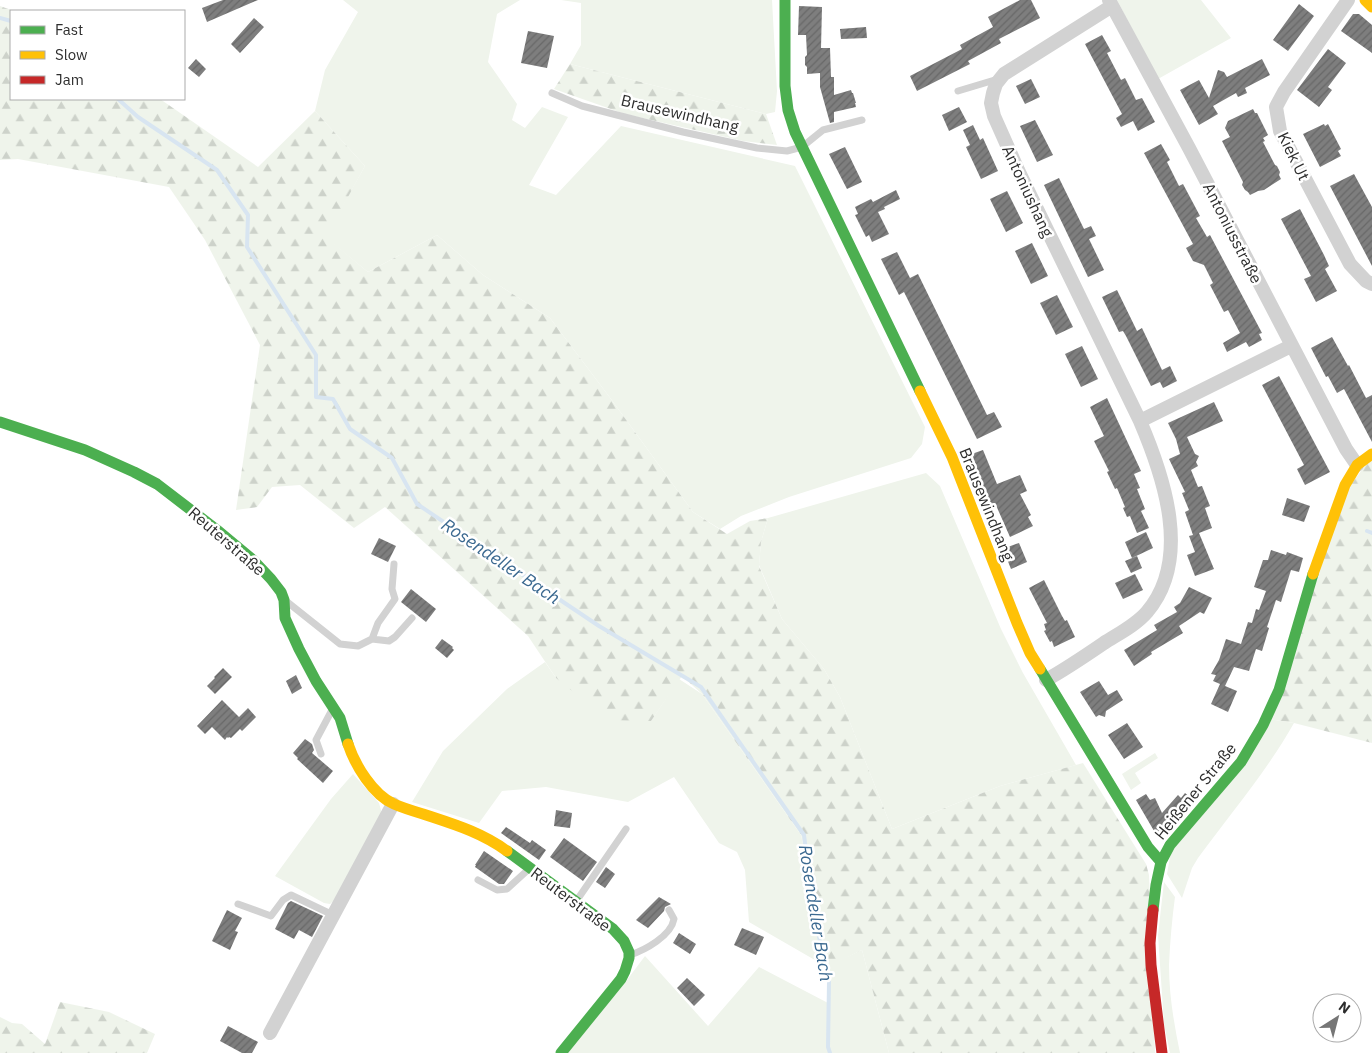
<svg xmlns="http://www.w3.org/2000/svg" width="1372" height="1053" font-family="'IBM Plex Sans',sans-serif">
<defs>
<pattern id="forest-firs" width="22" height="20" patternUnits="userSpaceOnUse" patternTransform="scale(1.25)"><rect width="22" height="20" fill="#eff4eb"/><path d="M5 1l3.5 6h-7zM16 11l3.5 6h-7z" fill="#cdd2ca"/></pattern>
<pattern id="building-hatch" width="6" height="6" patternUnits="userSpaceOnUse" patternTransform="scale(1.25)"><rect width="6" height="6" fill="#7e7e7e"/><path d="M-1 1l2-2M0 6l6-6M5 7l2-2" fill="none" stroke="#686868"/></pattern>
</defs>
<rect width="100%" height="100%" fill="#fff"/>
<!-- green -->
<path fill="#eff4eb" d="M 343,0 L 520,0 L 497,14 L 488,62 L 517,104 L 512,120 L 525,128 L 542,107 L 568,117 L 529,185 L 556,195 L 621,126 L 795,166 L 925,427 L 922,444 L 911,458 L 789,497 L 741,516 L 720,529 L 693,512 L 611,399 L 550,318 L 483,275 L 437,235 L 368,272 L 325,237 L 365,166 L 315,111 L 325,70 L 358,12 Z
M 561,0 L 772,0 L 777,91 L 775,112 L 766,114 L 570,64 L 581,45 L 581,3 Z
M 1117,0 L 1201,0 L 1231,38 L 1158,79 Z
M 926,473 L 940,486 L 1001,629 L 1023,673 L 1076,765 L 1000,786 L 892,829 L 840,697 L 824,669 L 782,619 L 759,565 L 761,542 L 768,518 Z
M 545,662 L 556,678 L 651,721 L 679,679 L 702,694 L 801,835 L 817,902 L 827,966 L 862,950 L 889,1053 L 566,1053 L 624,984 L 645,956 L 708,1026 L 759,967 L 828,1003 L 827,967 L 749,922 L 745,870 L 737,852 L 719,843 L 674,777 L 628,802 L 546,787 L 502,791 L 479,823 L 412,802 L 443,751 L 507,689 Z
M 1268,719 L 1294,723 C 1267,771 1231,813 1198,858 L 1192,868 L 1182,898 L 1167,874 L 1172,846 Z
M 1155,753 L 1158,758 L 1135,773 L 1141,783 L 1131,790 L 1122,774 Z
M 353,774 L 379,803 L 382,814 L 338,897 L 330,904 L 324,903 L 275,876 L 331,799 Z
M 1164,882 L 1175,897 C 1172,919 1170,942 1169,965 C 1169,995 1174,1024 1180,1053 L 1170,1053 L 1164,1024 L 1158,935 Z"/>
<!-- forest -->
<path fill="url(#forest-firs)" d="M 0,6 L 14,11 L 11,11 L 11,99 L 160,99 L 258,167 L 315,111 L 365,166 L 326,237 L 368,272 L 437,235 L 483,275 L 550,318 L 611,399 L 693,512 L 727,534 L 750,521 L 768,518 L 761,542 L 759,566 L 782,619 L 824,669 L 840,697 L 892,829 L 1000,786 L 1083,763 L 1146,864 L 1149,875 L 1155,1053 L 889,1053 L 862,950 L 827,967 L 817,902 L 801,835 L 702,694 L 682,676 L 651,721 L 608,720 L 556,678 L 528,636 L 385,507 L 354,528 L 300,485 L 272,487 L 257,507 L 236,510 L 260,345 L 205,240 L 169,187 L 18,159 L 0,160 Z
M 570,64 L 766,114 L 777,145 L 743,141 L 625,114 L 554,89 Z
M 1372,456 L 1372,743 L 1294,723 L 1268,719 L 1339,501 Z
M 60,1002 L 109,1012 L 155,1034 L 147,1053 L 0,1053 L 0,1017 L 12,1023 L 22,1024 L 45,1044 Z"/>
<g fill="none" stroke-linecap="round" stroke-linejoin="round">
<!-- stream -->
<path stroke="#d8e5f1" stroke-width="4" d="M 0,18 L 11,21
M 118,99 L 138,117 L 217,170 L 248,215 L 247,247 L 316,355 L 316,397 L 333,399 L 350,429 L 392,458 L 417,504 L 599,626 L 701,687 L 804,835 L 814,914 L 829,982 L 828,1047 L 830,1053
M 1367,531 L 1372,533"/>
</g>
<!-- building -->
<path fill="url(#building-hatch)" d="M 223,0 L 258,0 L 207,22 L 202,8 Z
M 1020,0 L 1031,0 L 1040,18 L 999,39 L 1001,43 L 968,61 L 970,64 L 917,91 L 910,76 L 962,49 L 960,45 L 993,27 L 988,17 Z
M 1299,4 L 1314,16 L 1288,51 L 1273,40 Z
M 799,6 L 822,7 L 821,48 L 830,48 L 831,77 L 834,77 L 834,95 L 851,90 L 852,93 L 853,93 L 856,103 L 855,103 L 856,107 L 834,112 L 834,122 L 830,123 L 820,87 L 820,73 L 807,74 L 807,67 L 805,65 L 805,57 L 807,55 L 806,35 L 798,35 Z
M 1353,14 L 1359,14 L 1372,25 L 1372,53 L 1341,31 Z
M 254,18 L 264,27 L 240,53 L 231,44 Z
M 866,27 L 867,38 L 841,39 L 840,29 Z
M 528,31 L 554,36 L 547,68 L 521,63 Z
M 1102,35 L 1111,51 L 1107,53 L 1121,80 L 1125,78 L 1136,100 L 1142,98 L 1155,122 L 1138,131 L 1133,121 L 1121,127 L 1116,118 L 1122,114 L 1085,44 Z
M 1328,49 L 1346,63 L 1328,87 L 1332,90 L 1319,107 L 1297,90 Z
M 196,59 L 206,69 L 199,77 L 188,68 Z
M 1262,59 L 1270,75 L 1245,88 L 1247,93 L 1238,97 L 1236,93 L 1213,106 L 1218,114 L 1199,125 L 1180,90 L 1199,80 L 1209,98 L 1218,70 L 1224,72 L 1227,77 Z
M 1031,79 L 1040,97 L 1025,104 L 1016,86 Z
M 959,107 L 967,122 L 949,131 L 942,115 Z
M 1253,109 L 1255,113 L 1257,113 L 1268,135 L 1263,138 L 1265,141 L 1263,142 L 1275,165 L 1277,166 L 1280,172 L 1279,175 L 1281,179 L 1264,190 L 1258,191 L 1250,195 L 1248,192 L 1245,190 L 1242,185 L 1243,182 L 1222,141 L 1230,137 L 1225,128 L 1228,121 Z
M 1035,120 L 1053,155 L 1037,162 L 1020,126 Z
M 1324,124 L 1325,126 L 1328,124 L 1341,149 L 1338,151 L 1341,156 L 1320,167 L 1303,134 Z
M 973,125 L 980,140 L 983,138 L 998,171 L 981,179 L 966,147 L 970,145 L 963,130 Z
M 1161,144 L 1170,160 L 1167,162 L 1179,186 L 1183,184 L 1200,216 L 1196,218 L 1207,237 L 1210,235 L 1262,333 L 1259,334 L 1262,340 L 1249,347 L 1246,342 L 1227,352 L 1223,343 L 1240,333 L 1228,310 L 1224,312 L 1210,285 L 1213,283 L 1204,265 L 1193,261 L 1186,248 L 1193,244 L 1144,153 Z
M 845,147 L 862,182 L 847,189 L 829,154 Z
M 1354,174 L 1372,207 L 1372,266 L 1330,186 Z
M 1059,178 L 1084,229 L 1091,226 L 1096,236 L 1089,239 L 1104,270 L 1088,277 L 1044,185 Z
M 896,190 L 900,199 L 884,207 L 885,209 L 878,212 L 889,234 L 872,242 L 869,235 L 866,237 L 855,215 L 858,214 L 855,207 L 871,199 L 873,202 Z
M 1007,191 L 1023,223 L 1006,232 L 990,199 Z
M 1300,209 L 1324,255 L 1329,266 L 1325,269 L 1337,291 L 1316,302 L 1304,279 L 1311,276 L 1281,219 Z
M 1032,243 L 1048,276 L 1031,284 L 1015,251 Z
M 897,252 L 910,278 L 918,274 L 987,415 L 994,412 L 1002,427 L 977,439 L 904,292 L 899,295 L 881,259 Z
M 1117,290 L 1137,331 L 1142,328 L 1162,370 L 1170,366 L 1177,381 L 1163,388 L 1160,382 L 1151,386 L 1126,336 L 1123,331 L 1119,332 L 1102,297 Z
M 1057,295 L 1073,327 L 1056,335 L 1040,303 Z
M 1332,337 L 1348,366 L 1349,365 L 1366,398 L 1372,395 L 1372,442 L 1344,389 L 1337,393 L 1328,376 L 1326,377 L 1311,348 Z
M 1082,346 L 1098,379 L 1081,387 L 1065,354 Z
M 1279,376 L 1330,472 L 1305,485 L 1297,469 L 1304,465 L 1262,385 Z
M 1107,398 L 1141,471 L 1134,474 L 1140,488 L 1137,489 L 1145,509 L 1141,511 L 1149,528 L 1137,533 L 1130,516 L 1127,517 L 1123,508 L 1125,507 L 1117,488 L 1115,489 L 1107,472 L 1109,471 L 1094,441 L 1104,436 L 1090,407 Z
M 1214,402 L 1223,421 L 1187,437 L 1195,454 L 1199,456 L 1196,462 L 1198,466 L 1191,470 L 1198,487 L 1202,486 L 1210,506 L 1205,508 L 1212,528 L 1199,533 L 1214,569 L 1195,576 L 1187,555 L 1195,552 L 1189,536 L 1193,535 L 1185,512 L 1189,510 L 1182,493 L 1185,492 L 1169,459 L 1180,454 L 1176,439 L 1168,423 Z
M 983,450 L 997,484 L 1020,475 L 1027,491 L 1020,494 L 1031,515 L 1028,517 L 1033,526 L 1010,537 L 995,503 L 987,506 L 966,456 Z
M 1287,498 L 1310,506 L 1304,522 L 1282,515 Z
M 1146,532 L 1153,548 L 1132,558 L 1125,542 Z
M 379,538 L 396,546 L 388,562 L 371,554 Z
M 1019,543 L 1027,562 L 1011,569 L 1005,554 L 1008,554 L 1005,548 Z
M 1271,550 L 1286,555 L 1287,552 L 1303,558 L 1299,572 L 1291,570 L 1281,602 L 1276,600 L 1267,627 L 1269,628 L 1262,651 L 1256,649 L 1249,671 L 1234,667 L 1225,686 L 1237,691 L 1228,712 L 1211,704 L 1220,684 L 1213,681 L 1216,675 L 1211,674 L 1219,660 L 1226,639 L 1241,644 L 1248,622 L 1252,623 L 1256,609 L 1259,610 L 1266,591 L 1254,587 L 1263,560 L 1268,560 Z
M 1137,556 L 1142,568 L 1131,573 L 1125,561 Z
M 1135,574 L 1143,590 L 1123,599 L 1115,583 Z
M 1044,580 L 1062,616 L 1065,621 L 1067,620 L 1075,637 L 1054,647 L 1052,641 L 1050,642 L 1044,631 L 1046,630 L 1044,624 L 1047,623 L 1029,588 Z
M 1189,587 L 1212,598 L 1204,614 L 1200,612 L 1179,626 L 1183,633 L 1151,652 L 1152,654 L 1134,666 L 1124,650 L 1157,630 L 1154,625 L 1177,612 L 1174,607 L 1180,603 Z
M 411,589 L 436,609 L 426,622 L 401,602 Z
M 442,639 L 453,647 L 452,648 L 454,650 L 447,658 L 435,648 Z
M 223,668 L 232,677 L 215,694 L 207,686 L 215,678 L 214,677 Z
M 296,675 L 302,688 L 292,694 L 286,681 Z
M 1099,681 L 1108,695 L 1117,690 L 1123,700 L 1106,711 L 1105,717 L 1099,715 L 1096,717 L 1080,692 Z
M 222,700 L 239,717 L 248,708 L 256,717 L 242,731 L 240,729 L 231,738 L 229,737 L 228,738 L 227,737 L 225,740 L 212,727 L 205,734 L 197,726 Z
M 1127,723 L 1143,747 L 1124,759 L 1108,735 Z
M 305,739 L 312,744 L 314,750 L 312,753 L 333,771 L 323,783 L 297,759 L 298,758 L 293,753 Z
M 1185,793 L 1193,800 L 1162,835 L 1157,836 L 1136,800 L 1146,794 L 1150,800 L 1155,798 L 1162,813 L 1178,795 L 1181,798 Z
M 556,810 L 572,813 L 570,828 L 554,826 Z
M 506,827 L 530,843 L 532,840 L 546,850 L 539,860 L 501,833 Z
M 564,838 L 597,862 L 583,881 L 550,857 Z
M 484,851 L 513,871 L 504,884 L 499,884 L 475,867 L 476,865 L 475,865 Z
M 606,867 L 615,874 L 605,888 L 596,882 Z
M 659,897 L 671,904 L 665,907 L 664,911 L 648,928 L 636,920 Z
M 291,901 L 323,916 L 312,937 L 299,930 L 294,939 L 275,929 L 288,903 Z
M 227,910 L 242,918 L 235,931 L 238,932 L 230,950 L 212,941 Z
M 742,928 L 764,937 L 756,955 L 734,945 Z
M 679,933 L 696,944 L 690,954 L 673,943 Z
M 687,978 L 705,995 L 694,1006 L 677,988 Z
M 228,1026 L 258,1042 L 252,1053 L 242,1053 L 220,1041 Z"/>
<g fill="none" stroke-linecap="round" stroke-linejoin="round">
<!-- lane -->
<path stroke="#d2d2d2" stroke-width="7" d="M 958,91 L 998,79
M 552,93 L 582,106 L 683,132 L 757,148 L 787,151 L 802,147 L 823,130 L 862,120
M 286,601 L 340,644 L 358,646 L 372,639 L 389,641 L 395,637 L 412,618
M 372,639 L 378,623 L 395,599 L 392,589 L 394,564
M 321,754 L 316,740 L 332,710
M 478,880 L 497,890 L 507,889 L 530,868
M 577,900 L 626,829
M 238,904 L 271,916 L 283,900 L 291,895 L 333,915
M 630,955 C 645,950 671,936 674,919 L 669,910"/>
<!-- street -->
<path stroke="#d2d2d2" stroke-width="14" d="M 1109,0 L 1189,148 L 1346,449 L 1357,465
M 1348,0 L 1284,92 L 1276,107 L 1280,131 L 1350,264 L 1366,281 L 1372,284
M 1140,421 L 1291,346
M 1046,680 C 1066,669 1085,656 1104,643 C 1118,634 1136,625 1147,612 C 1192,559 1164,477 1140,421 L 1018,170 L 994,116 L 991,103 L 993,93 L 996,84 L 1004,74 L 1112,6
M 270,1033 L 393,804"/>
<!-- fast -->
<path stroke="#4caf50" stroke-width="11" d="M 785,0 L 785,86 L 788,110 L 795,132 L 920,391
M 0,422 L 85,450 L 134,472 L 157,484 L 217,530 L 253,560 L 271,579 L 281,592 L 284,600 L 285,618 L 299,649 L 316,681 L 340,718 L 348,744
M 1040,669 L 1148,847 L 1161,862
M 507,851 L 613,929 L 624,941 L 629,952 L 629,958 L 625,971 L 621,979 L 561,1053
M 1153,910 L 1156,885 L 1161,862 L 1170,845 L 1241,762 L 1263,725 L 1279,690 L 1313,574"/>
<!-- slow -->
<path stroke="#ffc107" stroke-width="11" d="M 1365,0 L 1372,7
M 920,391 L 952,457 L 1017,623 L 1030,653 L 1040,669
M 1313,574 L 1345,485 L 1357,465 L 1372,454
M 348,744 C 355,765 373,795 394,804 C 403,808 413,811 423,814 C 453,824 481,832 507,851"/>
<!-- jam -->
<path stroke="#c62828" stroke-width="11" d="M 1153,910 L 1150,943 L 1151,965 L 1162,1053"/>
</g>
<g text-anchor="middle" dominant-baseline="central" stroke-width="5" stroke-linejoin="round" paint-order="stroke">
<!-- street labels -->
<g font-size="16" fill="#2d2d2d" stroke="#fff">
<text transform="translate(680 113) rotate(13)">Brausewindhang</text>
<text transform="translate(1294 156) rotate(64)">Kiek Ut</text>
<text transform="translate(1028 191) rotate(65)">Antoniushang</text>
<text transform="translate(1233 233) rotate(63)">Antoniusstraße</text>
<text transform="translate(987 504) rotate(68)">Brausewindhang</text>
<text transform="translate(227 541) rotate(41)">Reuterstraße</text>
<text transform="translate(1195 791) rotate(-51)">Heißener Straße</text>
<text transform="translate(571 899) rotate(37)">Reuterstraße</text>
</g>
<!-- water labels -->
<g font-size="18" font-style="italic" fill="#3b6990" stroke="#fff">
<text transform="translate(501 561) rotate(34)">Rosendeller Bach</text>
<text transform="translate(816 913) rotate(81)">Rosendeller Bach</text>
</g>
</g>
<!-- legend -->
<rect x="10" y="10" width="175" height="90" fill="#ffffff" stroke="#ababab"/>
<rect x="20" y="26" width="25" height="8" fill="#4caf50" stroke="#ababab"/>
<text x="55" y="35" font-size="15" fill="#2d2d2d">Fast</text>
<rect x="20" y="51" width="25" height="8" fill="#ffc107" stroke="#ababab"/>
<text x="55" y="60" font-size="15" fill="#2d2d2d">Slow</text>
<rect x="20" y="76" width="25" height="8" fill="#c62828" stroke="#ababab"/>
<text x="55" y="85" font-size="15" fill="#2d2d2d">Jam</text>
<!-- north arrow -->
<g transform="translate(1337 1018) rotate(36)"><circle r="24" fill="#ffffff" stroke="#ababab"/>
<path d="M0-4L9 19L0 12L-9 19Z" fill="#767676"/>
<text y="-8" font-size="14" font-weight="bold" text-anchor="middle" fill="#2d2d2d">N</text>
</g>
</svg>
